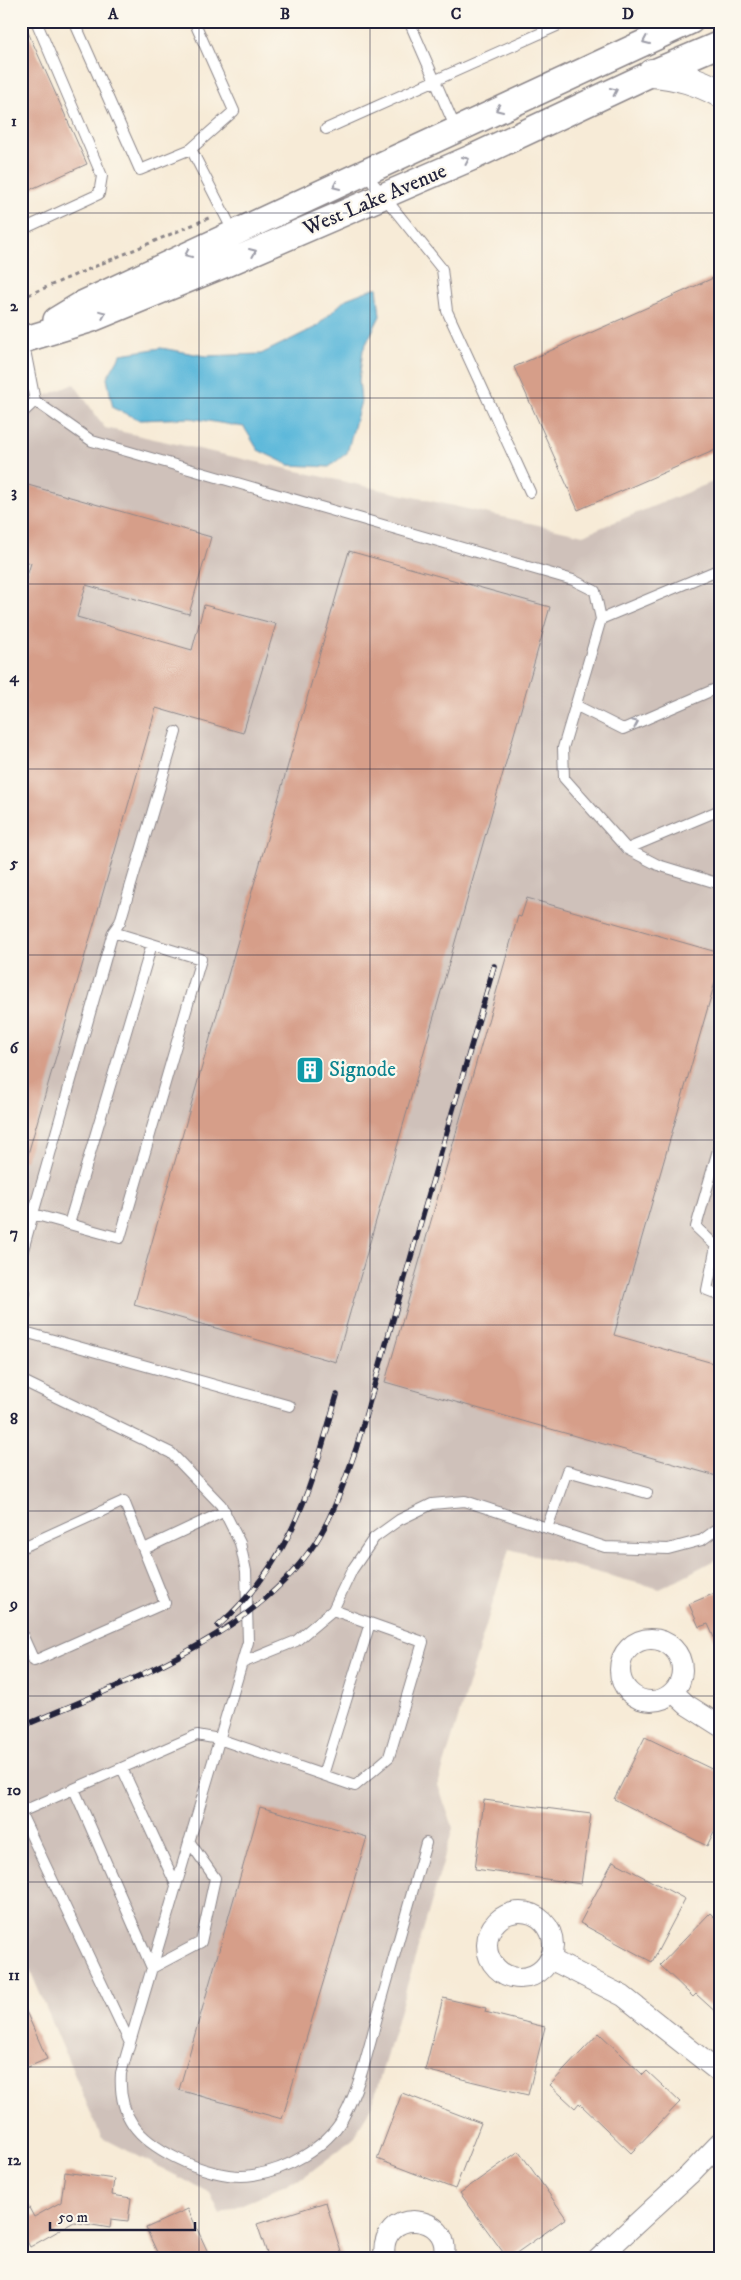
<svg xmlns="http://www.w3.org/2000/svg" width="741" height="2280" font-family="'IM FELL DW Pica',serif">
<rect width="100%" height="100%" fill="#fbf7ec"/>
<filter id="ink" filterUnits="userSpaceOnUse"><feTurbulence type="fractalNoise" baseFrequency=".02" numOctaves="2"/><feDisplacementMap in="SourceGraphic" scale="10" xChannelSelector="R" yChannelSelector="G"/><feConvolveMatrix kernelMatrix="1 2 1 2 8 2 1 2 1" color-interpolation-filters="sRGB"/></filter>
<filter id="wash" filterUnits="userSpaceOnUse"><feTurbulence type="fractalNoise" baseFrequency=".0096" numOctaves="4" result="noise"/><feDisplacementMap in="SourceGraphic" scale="20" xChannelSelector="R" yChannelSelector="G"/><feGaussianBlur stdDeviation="1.12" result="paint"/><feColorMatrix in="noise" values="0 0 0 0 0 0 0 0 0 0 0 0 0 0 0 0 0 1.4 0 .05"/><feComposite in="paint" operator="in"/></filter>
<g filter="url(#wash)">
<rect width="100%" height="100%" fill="#f7ebd7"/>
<!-- industrial -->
<path fill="#cfc1ba" d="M 74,384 L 105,428 L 583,535 L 720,479 L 720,1557 L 660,1589 L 509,1549 L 438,1785 L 453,1828 L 373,2102 L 354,2138 L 334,2154 L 305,2176 L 220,2214 L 210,2193 L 101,2137 L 21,1949 L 21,406 Z"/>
<!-- water -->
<path fill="#5cb8da" stroke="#3f6d8a" d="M 377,287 L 380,316 L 363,350 L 359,380 L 361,401 L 347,453 L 329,467 L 289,465 L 258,450 L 244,427 L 190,418 L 140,420 L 113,408 L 107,378 L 121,354 L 161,348 L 206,356 L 261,354 L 316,327 L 346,299 Z"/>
<g id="blocks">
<!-- building -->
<path fill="#d69e89" d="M 21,21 L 23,21 L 87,164 L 27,191 L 21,178 Z
M 720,275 L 720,448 L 578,510 L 514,367 Z
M 21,483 L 211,537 L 189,614 L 86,585 L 77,617 L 192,650 L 204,605 L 276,624 L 243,733 L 156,708 L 26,1161 L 21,1160 L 21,596 L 31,563 L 21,560 Z
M 349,551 L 550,607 L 336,1362 L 134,1305 Z
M 527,898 L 720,953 L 720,965 L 614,1335 L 720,1365 L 720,1477 L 385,1382 L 518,916 L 521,917 Z
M 720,1591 L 720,1651 L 708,1624 L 699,1627 L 689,1604 Z
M 645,1737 L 720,1773 L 720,1819 L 707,1846 L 614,1799 Z
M 484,1800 L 591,1814 L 581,1884 L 475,1869 Z
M 260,1807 L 367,1837 L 282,2119 L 179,2090 Z
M 613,1861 L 685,1899 L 652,1962 L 580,1923 Z
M 710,1913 L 720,1923 L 720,2016 L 696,1994 L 693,1997 L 660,1965 Z
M 443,1998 L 486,2008 L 485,2012 L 545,2027 L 528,2095 L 425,2070 Z
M 21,2000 L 47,2059 L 21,2070 Z
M 599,2033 L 643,2075 L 647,2071 L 680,2102 L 631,2153 L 579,2103 L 575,2108 L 550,2085 Z
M 402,2093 L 481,2123 L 455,2189 L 377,2159 Z
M 519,2151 L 566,2218 L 508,2259 L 460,2193 Z
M 65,2172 L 114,2179 L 112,2195 L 131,2198 L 128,2221 L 111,2219 L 110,2228 L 74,2222 L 30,2247 L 21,2230 L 21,2193 L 34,2217 L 61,2202 Z
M 326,2202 L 343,2259 L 269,2259 L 257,2224 Z
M 188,2209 L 211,2259 L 160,2259 L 146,2228 Z"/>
</g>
</g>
<g filter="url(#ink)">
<use href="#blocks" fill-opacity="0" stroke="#8c8689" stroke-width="1"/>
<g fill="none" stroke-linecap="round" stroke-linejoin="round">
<defs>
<path id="service" d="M 74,21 L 140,170 L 191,149 L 234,111 L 194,21
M 409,21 L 456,129
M 326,129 L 568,21
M 191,149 L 234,233
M 365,173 L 442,269 L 447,311 L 530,492
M 21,230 L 99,194 L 102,176 L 36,21
M 35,401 L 92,441 L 573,580 L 595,591 L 601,619 L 563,748 L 564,778 L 627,849 L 658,865 L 720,884
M 21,414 L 35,401 L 23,340
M 601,619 L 720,569
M 575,705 L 623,729 L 720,687
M 627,849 L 720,810
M 113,932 L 120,922 L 176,732
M 720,1143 L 696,1227 L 716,1246 L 707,1290 L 720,1295
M 69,1224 L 152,944
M 21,1257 L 33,1214 L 113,932 L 201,959 L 120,1238 L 33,1214
M 21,1292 L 25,1293 L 21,1306
M 21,1331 L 290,1406
M 21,1380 L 171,1453 L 221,1505 L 240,1543 L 246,1571 L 248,1642 L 121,2073 C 118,2117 138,2139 176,2158 C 198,2169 229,2179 253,2175 C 286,2170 326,2148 343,2118 C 361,2085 369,2046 379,2010 C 395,1954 410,1898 426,1843
M 547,1528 L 567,1471 L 647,1493
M 21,1548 L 124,1501 L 165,1603 L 34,1661 L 21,1632
M 144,1549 L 225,1511
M 333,1610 L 352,1570 L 374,1538 L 399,1520 L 432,1504 L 465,1501 L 605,1547 L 668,1549 L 702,1540 L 720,1527
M 122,1768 L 176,1885
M 323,1775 L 370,1623
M 74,1789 L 152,1968 L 201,1942 L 215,1878 L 189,1841
M 21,1812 L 197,1735 L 219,1739 L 355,1786 L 389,1757 L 423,1642 L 333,1610 L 296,1641 L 242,1663
M 21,1814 L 130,2043"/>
<path id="minor" d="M620 1670a31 31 0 1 1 62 0a31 31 0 1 1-62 0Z
M 673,1692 L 687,1705 L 720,1726
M487 1945a33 33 0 1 1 66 0a33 33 0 1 1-66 0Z
M 550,1959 L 623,1996 L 720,2073
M 385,2259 C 376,2205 456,2212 443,2259
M 598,2259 L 689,2175 L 720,2143"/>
<path id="tertiary" d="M 56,320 L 84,303 L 691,21
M 23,340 L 92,319 L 226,264 L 471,158 L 652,73 L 720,44"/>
<path id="secondary" d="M 652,73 C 678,75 697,81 720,93"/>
</defs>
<!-- service casing -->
<use href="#service" stroke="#8c8689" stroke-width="12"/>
<!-- minor casing -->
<use href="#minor" stroke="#8c8689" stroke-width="22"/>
<!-- tertiary casing -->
<use href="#tertiary" stroke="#8c8689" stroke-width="28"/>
<!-- secondary casing -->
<use href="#secondary" stroke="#8c8689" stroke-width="30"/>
<!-- path -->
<path stroke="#8c8689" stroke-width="3" stroke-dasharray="4 4" stroke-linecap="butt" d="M 21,298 L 211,217"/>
<!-- service -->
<use href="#service" stroke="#fff" stroke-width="10"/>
<!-- minor -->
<use href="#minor" stroke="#fff" stroke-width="20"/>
<!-- tertiary -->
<use href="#tertiary" stroke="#fff" stroke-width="25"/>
<!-- secondary -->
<use href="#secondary" stroke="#fff" stroke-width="28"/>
<defs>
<path id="rail" d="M 218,1626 C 294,1559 310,1488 337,1395
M 21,1727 C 118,1685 248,1639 311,1549 C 332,1520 344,1483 356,1449 L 494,966"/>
</defs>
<!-- rail casing -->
<use href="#rail" stroke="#22223b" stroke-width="5.5"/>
<!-- rail -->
<use href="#rail" stroke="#fbf7ec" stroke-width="4" stroke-dasharray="11" stroke-linecap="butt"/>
</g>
<!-- one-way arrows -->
<defs><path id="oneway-chevron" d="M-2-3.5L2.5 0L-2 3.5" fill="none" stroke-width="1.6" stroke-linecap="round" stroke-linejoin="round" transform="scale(1.25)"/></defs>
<g stroke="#9c9ca7">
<use href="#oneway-chevron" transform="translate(646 41) rotate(156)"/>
<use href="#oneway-chevron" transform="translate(614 91) rotate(-25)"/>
<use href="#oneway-chevron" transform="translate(499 109) rotate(155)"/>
<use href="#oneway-chevron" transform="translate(466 160) rotate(-24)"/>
<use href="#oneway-chevron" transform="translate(336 186) rotate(155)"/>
<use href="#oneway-chevron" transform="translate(253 252) rotate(-23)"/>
<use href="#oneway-chevron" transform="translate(188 254) rotate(155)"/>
<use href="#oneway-chevron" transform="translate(103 314) rotate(-22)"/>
<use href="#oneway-chevron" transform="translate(635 723) rotate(-23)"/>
</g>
</g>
<!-- grid -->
<path fill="none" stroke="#22223b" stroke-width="1" stroke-opacity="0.55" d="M 199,21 L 199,2259M 370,21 L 370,2259M 542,21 L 542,2259M 21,213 L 720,213M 21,398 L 720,398M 21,584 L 720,584M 21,769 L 720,769M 21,955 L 720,955M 21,1140 L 720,1140M 21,1325 L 720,1325M 21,1511 L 720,1511M 21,1696 L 720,1696M 21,1882 L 720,1882M 21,2067 L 720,2067"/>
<!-- icons -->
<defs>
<symbol id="building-square" viewBox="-11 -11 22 22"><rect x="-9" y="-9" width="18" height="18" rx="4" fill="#0f9aa8" stroke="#fbf7ec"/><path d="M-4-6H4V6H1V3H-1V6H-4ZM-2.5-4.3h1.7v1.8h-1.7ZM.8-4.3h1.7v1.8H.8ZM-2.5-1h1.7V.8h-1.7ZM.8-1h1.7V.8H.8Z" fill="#fff"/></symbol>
</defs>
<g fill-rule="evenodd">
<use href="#building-square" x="294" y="1054" width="32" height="32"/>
</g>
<g text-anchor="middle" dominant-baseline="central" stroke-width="4.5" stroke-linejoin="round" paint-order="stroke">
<!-- street labels -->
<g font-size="21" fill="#22223b" stroke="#fbf7ec">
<text transform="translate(375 200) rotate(-23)">West Lake Avenue</text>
</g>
<!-- culture labels -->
<g font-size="21" fill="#0d838f" stroke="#fbf7ec" text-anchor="start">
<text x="329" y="1070">Signode</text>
</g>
</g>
<!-- margin -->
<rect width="741" height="2280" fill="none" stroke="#fbf7ec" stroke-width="55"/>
<!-- scale -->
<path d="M50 2222v8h145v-8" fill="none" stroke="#22223b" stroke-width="2.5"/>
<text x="58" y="2222" font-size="15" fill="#22223b" stroke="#fbf7ec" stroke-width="4" paint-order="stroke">50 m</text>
<rect x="28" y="28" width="686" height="2224" fill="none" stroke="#22223b" stroke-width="2"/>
<g font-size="16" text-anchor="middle" font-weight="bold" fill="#22223b">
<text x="113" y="19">A</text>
<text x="285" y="19">B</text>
<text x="456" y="19">C</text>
<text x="628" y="19">D</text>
<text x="14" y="126">1</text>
<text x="14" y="311">2</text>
<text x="14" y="497">3</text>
<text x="14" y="682">4</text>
<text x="14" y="868">5</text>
<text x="14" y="1053">6</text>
<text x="14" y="1238">7</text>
<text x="14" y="1424">8</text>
<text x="14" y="1609">9</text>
<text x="14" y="1795">10</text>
<text x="14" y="1980">11</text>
<text x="14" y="2165">12</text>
</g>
</svg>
